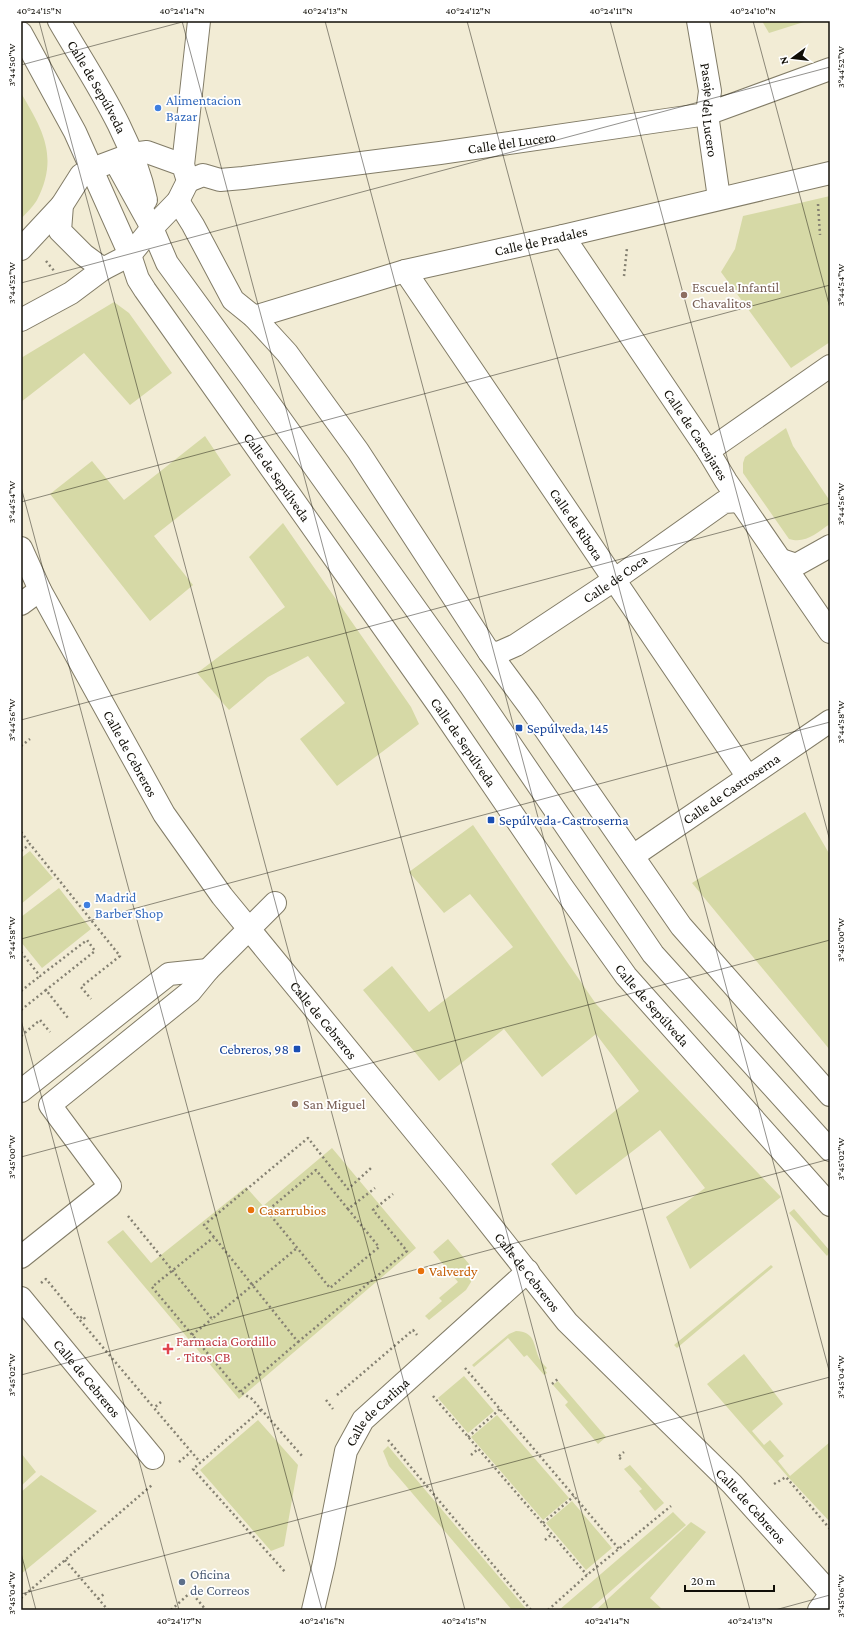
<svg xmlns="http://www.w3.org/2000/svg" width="851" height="1631" font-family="'Crimson Pro',serif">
<rect width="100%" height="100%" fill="#f2ecd5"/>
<!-- green -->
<path fill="#d6d9a6" d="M 762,21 L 807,21 L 769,33 Z
M 21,93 C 43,130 59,157 37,200 C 33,207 26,213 21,219 Z
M 830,196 L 830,342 L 791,368 L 721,272 L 735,249 L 743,216 Z
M 114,302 L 129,313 L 172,373 L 130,405 L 84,353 L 21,402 L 21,358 Z
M 786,428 L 793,446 L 830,501 L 830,524 C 816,533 806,544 789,539 L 743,473 L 743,463 L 745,457 Z
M 205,436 L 231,475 L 154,536 L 193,585 L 150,621 L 50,494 L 92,461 L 124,500 Z
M 283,523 L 411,707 L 419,724 L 337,786 L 300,739 L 345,703 L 308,656 L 268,677 L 229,710 L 197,673 L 285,607 L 249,557 Z
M 805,812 L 830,855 L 830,1050 L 692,883 Z
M 473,825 L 596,1004 L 781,1197 L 690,1269 L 666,1217 L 705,1188 L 660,1130 L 576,1195 L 551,1164 L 639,1091 L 596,1034 L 542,1077 L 504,1029 L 439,1081 L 363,990 L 392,966 L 429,1012 L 513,947 L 470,894 L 444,913 L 409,872 Z
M 30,851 L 53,878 L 21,904 L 21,858 Z
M 59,888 L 91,929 L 42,968 L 21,942 L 21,917 Z
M 332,1148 L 416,1248 L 239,1399 L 107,1242 L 123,1230 L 151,1263 L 246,1187 L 263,1206 Z
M 794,1209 L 830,1251 L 827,1256 L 789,1213 Z
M 448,1239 L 469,1264 L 472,1272 L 471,1282 L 466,1290 L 429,1320 L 425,1316 L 442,1301 L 439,1298 L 458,1282 L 433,1252 Z
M 771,1265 L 773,1267 L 677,1348 L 674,1345 Z
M 516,1331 C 535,1332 533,1343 539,1358 C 541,1362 544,1365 547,1368 L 545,1370 L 547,1373 L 544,1375 L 527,1355 L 524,1357 L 508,1338 L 474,1367 L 472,1365 L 509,1334 Z
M 744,1354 L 783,1404 L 752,1431 L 764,1445 L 770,1440 L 784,1456 L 778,1461 L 790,1476 L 830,1442 L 830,1522 L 788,1477 L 707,1384 Z
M 464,1376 L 494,1411 L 468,1433 L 438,1398 Z
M 558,1381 L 606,1437 L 598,1444 L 565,1405 L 568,1402 L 553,1385 Z
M 497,1415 L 569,1498 L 543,1520 L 471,1437 Z
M 258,1420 L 298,1465 L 284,1546 L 271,1551 L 200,1470 Z
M 388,1446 L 527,1610 L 512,1610 L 389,1466 L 383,1451 Z
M 21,1453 L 36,1472 L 21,1486 Z
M 630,1465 L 664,1503 L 655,1511 L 639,1491 L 642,1489 L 624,1469 Z
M 41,1475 L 97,1511 L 21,1574 L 21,1492 Z
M 572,1501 L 612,1548 L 586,1570 L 546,1523 Z
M 673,1512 L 686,1525 L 589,1610 L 559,1610 Z
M 691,1522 L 706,1532 L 650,1598 L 663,1610 L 596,1610 Z"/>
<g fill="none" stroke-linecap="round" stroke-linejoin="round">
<defs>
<g id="minor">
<path id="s1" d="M 698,21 L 710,91 L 707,114 L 719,198"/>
<path d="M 183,165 L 199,21"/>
<path id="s2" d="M 188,181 L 203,175 L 220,180 L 243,178 L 440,153 L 707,114 L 830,69"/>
<path d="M 178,201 L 193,225 L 233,300 L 254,317 L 287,353 L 358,451 L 489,652 L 529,706 L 681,926 L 830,1095"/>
<path id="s3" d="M 563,236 L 708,451 L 726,481 L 830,632"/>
<path d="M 21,249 L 62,205"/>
<path id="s4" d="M 405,271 L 748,777"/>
<path id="s5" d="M 254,317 L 405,271 L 563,236 L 830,173"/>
<path d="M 21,320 L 71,293 L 103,269"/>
<path d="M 708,451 L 830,366"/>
<path id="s6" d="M 21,548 L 40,590 L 164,814 L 222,896 L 454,1179 L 567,1322 L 732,1484 L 830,1593"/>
<path d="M 781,560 L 796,565 L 830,546"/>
<path d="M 21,604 L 40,590"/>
<path id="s7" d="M 489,652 L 498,653 L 516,645 L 614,580 L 724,502 L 739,501"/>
<path id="s8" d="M 633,856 L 830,721"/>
<path d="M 21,1091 L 169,974 L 208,970"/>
<path d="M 21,1257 L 110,1186 L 50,1105 L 190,992 L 208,970 L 275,903"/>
<path id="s9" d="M 21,1298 L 153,1458"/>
<path id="s10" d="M 313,1610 L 324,1563 L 346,1451 L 363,1420 L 528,1271"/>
<path d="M 819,1610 L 830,1595"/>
</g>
<g id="tertiary">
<path id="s11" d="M 59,21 C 92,78 132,134 146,200"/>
<path id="s12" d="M 21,33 L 75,132 L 130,255 L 138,279 L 145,290 L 439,706 L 563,888 L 626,976 L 830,1205"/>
<path d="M 147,152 L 183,165 L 188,181 L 178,201 L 152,228 L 130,255 L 103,269 L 84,255 L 60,231 L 62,205 L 81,175 L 92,169 L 132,154 Z"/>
<path d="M 115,161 L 152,228 L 167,263 L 251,378 L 470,685 L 653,954 L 830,1150"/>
</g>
</defs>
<!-- minor casing -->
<use href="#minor" stroke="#827c67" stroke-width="24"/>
<!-- tertiary casing -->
<use href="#tertiary" stroke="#827c67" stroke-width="24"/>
<!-- path -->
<path stroke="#858172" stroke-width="2.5" stroke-dasharray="2 3" stroke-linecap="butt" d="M 818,204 L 820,235
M 46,261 L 55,272
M 624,276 L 627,248
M 21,746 L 30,739
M 21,832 L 30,844
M 21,851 L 30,844 L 120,956 L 81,987 L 91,999
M 21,952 L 40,976 L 87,940 L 95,951 L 46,990
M 21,991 L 40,976
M 21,1010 L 46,990 L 68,1018
M 21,1036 L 40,1020 L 50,1032
M 348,1209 L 316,1170 L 267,1211 L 330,1288 L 379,1247 L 348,1209 L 375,1188
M 128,1216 L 212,1319 L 297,1248
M 214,1237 L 204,1225 L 308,1138 L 348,1189 L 371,1168
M 41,1283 L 46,1279 L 79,1319
M 85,1319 L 83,1316 L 79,1319 L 154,1408
M 192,1335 L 212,1319
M 298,1342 L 407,1251 L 373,1210 L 393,1194
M 465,1368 L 619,1549
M 552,1384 L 559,1378
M 240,1392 L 152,1287 L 214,1237 L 298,1342 L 240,1392 L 252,1399 L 302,1456
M 337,1395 L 413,1330 L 417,1335
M 433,1396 L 587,1575
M 326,1400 L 333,1409
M 161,1402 L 154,1408 L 200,1462
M 261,1410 L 193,1469 L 286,1573
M 468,1437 L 500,1409
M 388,1440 L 531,1610
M 471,1455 L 478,1449
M 621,1459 L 618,1457 L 624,1452
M 179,1462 L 191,1452
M 774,1484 L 786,1477 L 830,1529
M 543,1523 L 574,1496
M 545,1540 L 552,1534
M 65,1560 L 108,1610
M 191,1592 L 195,1590
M 21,1598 L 152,1485
M 98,1599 L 104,1594
M 171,1610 L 191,1592 L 206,1610
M 548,1610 L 587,1575 L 671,1506"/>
<!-- minor -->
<use href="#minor" stroke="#fff" stroke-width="22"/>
<!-- tertiary -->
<use href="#tertiary" stroke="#fff" stroke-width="22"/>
</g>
<!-- ticks -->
<path fill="none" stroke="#100e07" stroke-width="1" stroke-opacity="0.45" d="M 39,21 L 465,1610M 182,21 L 608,1610M 325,21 L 750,1610M 467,21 L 830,1374M 610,21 L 830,841M 753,21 L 830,308M 21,65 L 186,21M 21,283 L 830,67M 21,487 L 322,1610M 21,502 L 830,285M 21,720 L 830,503M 21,939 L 830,722M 21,1020 L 179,1610M 21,1157 L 830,940M 21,1375 L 830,1159M 21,1553 L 36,1610M 21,1594 L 830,1377M 775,1610 L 830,1595"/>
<!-- markers -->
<g fill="#3f7fe0" stroke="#fff" stroke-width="1.5">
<circle cx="158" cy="108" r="4"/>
<circle cx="87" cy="905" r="4"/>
</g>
<g fill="#8d6e63" stroke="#fff" stroke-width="1.5">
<circle cx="684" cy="295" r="4"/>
<circle cx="295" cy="1104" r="4"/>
</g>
<g fill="#1a4fb4" stroke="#fff" stroke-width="1.5">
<rect x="515" y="724" width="8" height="8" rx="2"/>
<rect x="487" y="816" width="8" height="8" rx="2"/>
<rect x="293" y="1045" width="8" height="8" rx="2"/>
</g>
<g fill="#e8710a" stroke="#fff" stroke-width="1.5">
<circle cx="251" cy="1210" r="4"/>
<circle cx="421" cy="1271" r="4"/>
</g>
<path fill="#e0444e" stroke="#fff" stroke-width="1.5" d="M166 1343h4v4h4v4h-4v4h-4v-4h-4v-4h4z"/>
<circle fill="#5c6f8a" stroke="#fff" stroke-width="1.5" cx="182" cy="1582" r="4"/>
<g text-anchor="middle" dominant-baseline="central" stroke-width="3.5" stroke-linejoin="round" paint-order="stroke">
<!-- street labels -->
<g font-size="14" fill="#100e07" stroke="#fff">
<text stroke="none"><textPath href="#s11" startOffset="76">Calle de Sepúlveda</textPath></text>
<text stroke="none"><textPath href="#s1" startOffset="90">Pasaje del Lucero</textPath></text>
<text stroke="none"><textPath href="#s2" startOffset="328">Calle del Lucero</textPath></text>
<text stroke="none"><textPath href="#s5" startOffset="297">Calle de Pradales</textPath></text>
<text stroke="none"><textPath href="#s3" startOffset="239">Calle de Cascajares</textPath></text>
<text stroke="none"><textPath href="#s12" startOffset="515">Calle de Sepúlveda</textPath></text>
<text stroke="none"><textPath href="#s4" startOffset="306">Calle de Ribota</textPath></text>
<text stroke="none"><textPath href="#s7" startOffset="148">Calle de Coca</textPath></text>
<text stroke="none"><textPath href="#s12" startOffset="839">Calle de Sepúlveda</textPath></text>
<text stroke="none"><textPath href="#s6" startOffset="233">Calle de Cebreros</textPath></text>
<text stroke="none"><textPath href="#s8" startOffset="119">Calle de Castroserna</textPath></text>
<text stroke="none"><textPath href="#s12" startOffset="1163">Calle de Sepúlveda</textPath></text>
<text stroke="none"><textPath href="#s6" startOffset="563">Calle de Cebreros</textPath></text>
<text stroke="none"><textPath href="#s6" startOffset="887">Calle de Cebreros</textPath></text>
<text stroke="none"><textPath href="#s9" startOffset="104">Calle de Cebreros</textPath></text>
<text stroke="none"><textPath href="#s10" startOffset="213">Calle de Carlina</textPath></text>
<text stroke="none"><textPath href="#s6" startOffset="1211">Calle de Cebreros</textPath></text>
</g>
<!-- shop labels -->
<g font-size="14" fill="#366cbe" stroke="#fff" text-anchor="start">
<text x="166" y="100">Alimentacion<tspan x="166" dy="16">Bazar</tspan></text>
<text x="95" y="897">Madrid<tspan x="95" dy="16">Barber Shop</tspan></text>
</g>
<!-- education labels -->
<g font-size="14" fill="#785e54" stroke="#fff" text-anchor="start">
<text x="692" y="287">Escuela Infantil<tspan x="692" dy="16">Chavalitos</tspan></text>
<text x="303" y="1104">San Miguel</text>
</g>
<!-- transit labels -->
<g font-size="14" fill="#164399" stroke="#fff" text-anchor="start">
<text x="527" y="728">Sepúlveda, 145</text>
<text x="499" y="820">Sepúlveda-Castroserna</text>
<text x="289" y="1049" text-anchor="end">Cebreros, 98</text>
</g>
<!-- food labels -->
<g font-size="14" fill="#c56008" stroke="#fff" text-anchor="start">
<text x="259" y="1210">Casarrubios</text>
<text x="429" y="1271">Valverdy</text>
</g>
<!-- health labels -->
<g font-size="14" fill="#be3a42" stroke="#fff" text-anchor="start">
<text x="176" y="1341">Farmacia Gordillo<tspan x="176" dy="16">- Titos CB</tspan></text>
</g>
<!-- service labels -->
<g font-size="14" fill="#4e5e75" stroke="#fff" text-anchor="start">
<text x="190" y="1574">Oficina<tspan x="190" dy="16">de Correos</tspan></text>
</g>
</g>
<!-- border -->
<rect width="851" height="1631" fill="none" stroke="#ffffff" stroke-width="44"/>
<!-- north arrow -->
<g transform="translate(793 58) rotate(255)" stroke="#ffffff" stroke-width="3" paint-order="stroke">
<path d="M0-3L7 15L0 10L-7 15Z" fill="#100e07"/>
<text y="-6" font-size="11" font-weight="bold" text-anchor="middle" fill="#100e07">N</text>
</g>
<!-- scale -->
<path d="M685 1585v6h89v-6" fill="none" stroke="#100e07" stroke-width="2"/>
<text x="691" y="1585" font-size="12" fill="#100e07" stroke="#ffffff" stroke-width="3" paint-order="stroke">20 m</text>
<rect x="22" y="22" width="807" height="1587" fill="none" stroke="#100e07" stroke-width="1.5"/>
<g font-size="10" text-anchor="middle" fill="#100e07">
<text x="39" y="14">40°24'15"N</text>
<text x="182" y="14">40°24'14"N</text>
<text x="325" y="14">40°24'13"N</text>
<text x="468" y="14">40°24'12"N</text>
<text x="611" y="14">40°24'11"N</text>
<text x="753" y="14">40°24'10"N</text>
<text transform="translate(11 65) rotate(-90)" y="4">3°44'50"W</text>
<text transform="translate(840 67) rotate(-90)" y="4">3°44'52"W</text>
<text transform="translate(11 283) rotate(-90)" y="4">3°44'52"W</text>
<text transform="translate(840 285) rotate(-90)" y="4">3°44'54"W</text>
<text transform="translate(11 502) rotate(-90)" y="4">3°44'54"W</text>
<text transform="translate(840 504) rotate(-90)" y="4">3°44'56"W</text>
<text transform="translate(11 720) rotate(-90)" y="4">3°44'56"W</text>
<text transform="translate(840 722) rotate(-90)" y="4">3°44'58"W</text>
<text transform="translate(11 938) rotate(-90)" y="4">3°44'58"W</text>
<text transform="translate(840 940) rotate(-90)" y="4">3°45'00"W</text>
<text transform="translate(11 1157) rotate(-90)" y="4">3°45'00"W</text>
<text transform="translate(840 1159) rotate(-90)" y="4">3°45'02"W</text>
<text transform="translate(11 1375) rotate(-90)" y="4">3°45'02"W</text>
<text transform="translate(840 1377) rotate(-90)" y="4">3°45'04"W</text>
<text transform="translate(11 1593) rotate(-90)" y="4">3°45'04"W</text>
<text transform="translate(840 1596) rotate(-90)" y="4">3°45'06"W</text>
<text x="179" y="1624">40°24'17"N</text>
<text x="322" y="1624">40°24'16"N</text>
<text x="464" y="1624">40°24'15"N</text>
<text x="607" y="1624">40°24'14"N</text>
<text x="750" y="1624">40°24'13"N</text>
</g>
</svg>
